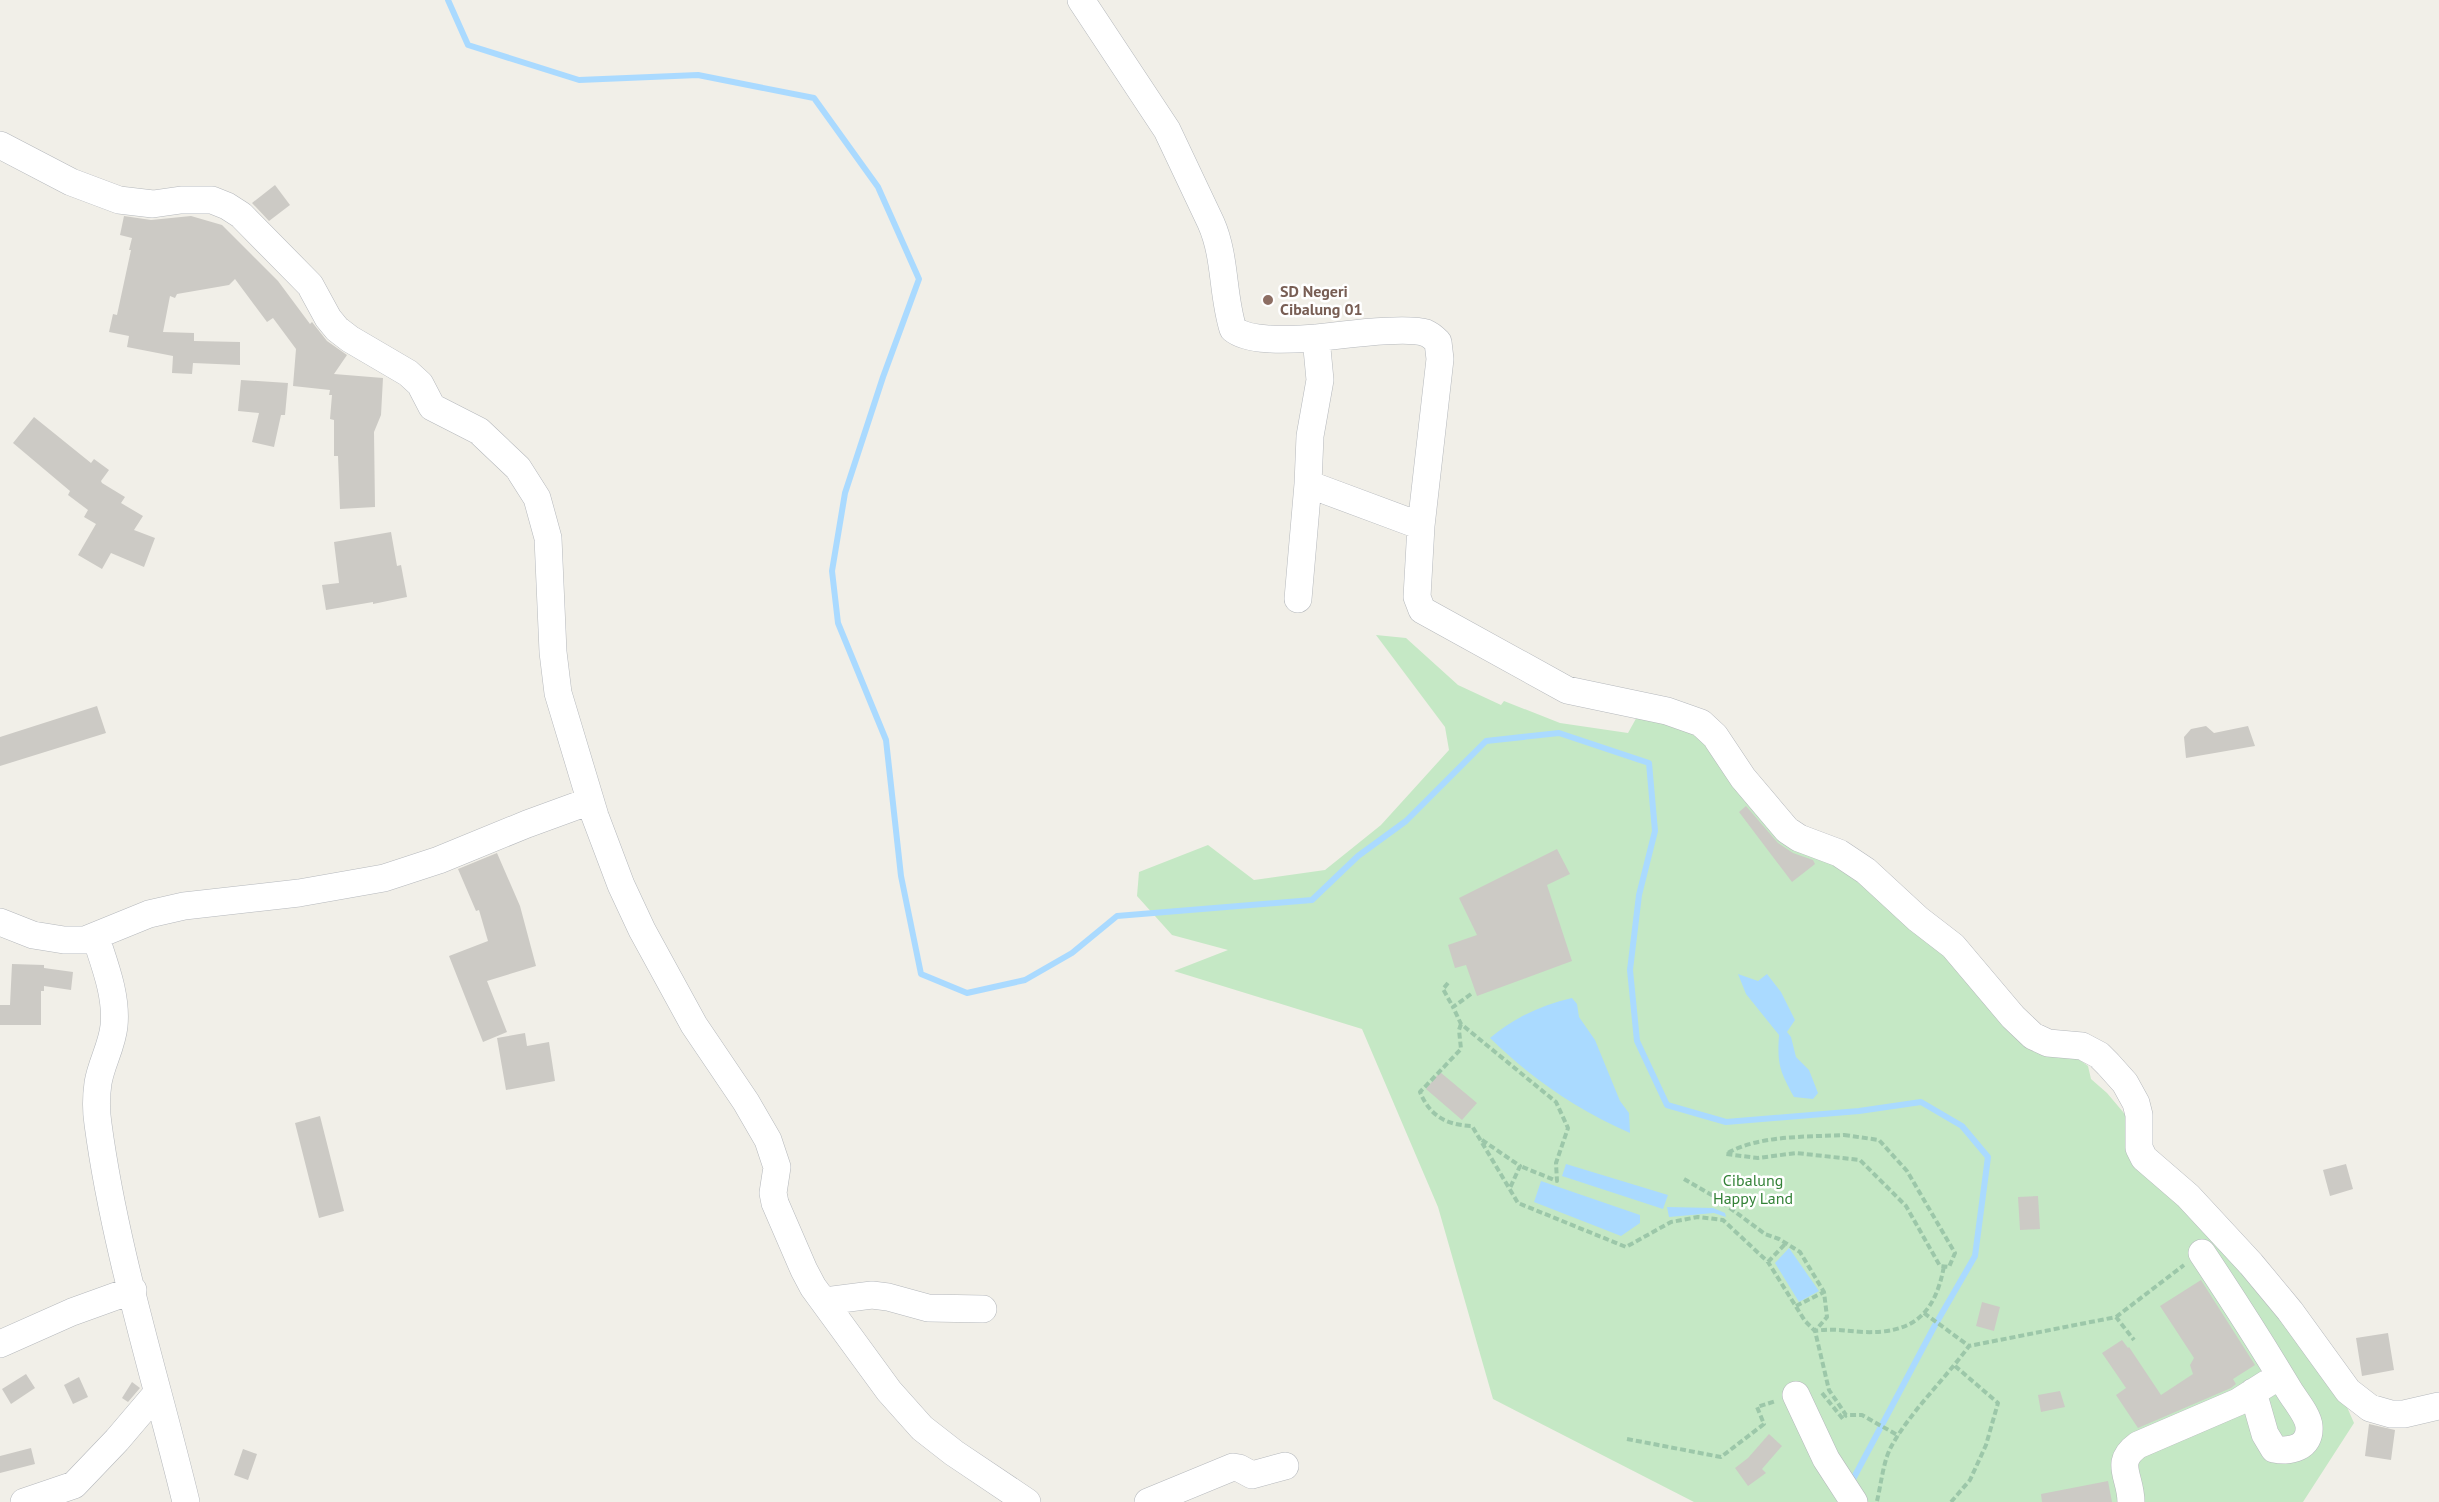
<svg xmlns="http://www.w3.org/2000/svg" width="2439" height="1502" font-family="'PT Sans',sans-serif">
<rect width="100%" height="100%" fill="#f1efe8"/>
<!-- green -->
<path fill="#c5e8c5" d="M 1376,635 L 1406,638 L 1458,685 L 1501,705 L 1504,701 L 1560,723 L 1628,733 L 1648,697 L 1761,791 L 2048,1036 L 2088,1066 L 2091,1079 L 2107,1093 L 2216,1222 L 2333,1375 L 2354,1423 L 2303,1502 L 1694,1502 L 1493,1399 L 1438,1207 L 1362,1029 L 1174,971 L 1228,950 L 1172,935 L 1137,896 L 1139,872 L 1208,845 L 1254,880 L 1325,870 L 1381,825 L 1449,750 L 1445,727 Z"/>
<!-- water -->
<path fill="#aadaff" d="M 1738,974 L 1758,981 L 1767,974 L 1781,992 L 1795,1020 L 1787,1032 L 1791,1037 L 1796,1057 L 1809,1070 L 1818,1093 L 1813,1099 L 1794,1097 C 1780,1071 1777,1065 1779,1035 L 1746,994 Z
M 1572,998 L 1577,1004 L 1579,1017 L 1595,1040 L 1620,1101 L 1629,1113 L 1630,1133 C 1576,1109 1532,1079 1490,1038 C 1514,1018 1541,1005 1572,998 Z
M 1566,1164 L 1668,1195 L 1663,1209 L 1562,1176 Z
M 1541,1181 L 1640,1215 L 1640,1223 L 1621,1236 L 1534,1202 Z
M 1667,1207 L 1713,1208 L 1725,1213 L 1726,1217 L 1714,1213 L 1669,1217 Z
M 1789,1248 L 1819,1291 L 1799,1302 L 1775,1263 Z"/>
<g fill="none" stroke-linecap="round" stroke-linejoin="round">
<!-- stream -->
<path stroke="#aadaff" stroke-width="6" d="M 448,0 L 468,45 L 579,80 L 698,75 L 814,98 L 878,187 L 919,279 L 883,377 L 845,493 L 832,571 L 838,623 L 886,740 L 901,876 L 921,974 L 967,993 L 1025,980 L 1072,953 L 1117,916 L 1312,900 L 1358,856 L 1406,821 L 1486,741 L 1559,733 L 1649,763 L 1655,831 L 1639,895 L 1630,970 L 1637,1041 L 1667,1105 L 1726,1122 L 1859,1111 L 1921,1102 L 1962,1126 L 1988,1157 L 1975,1256 L 1934,1327 L 1851,1483"/>
</g>
<!-- building -->
<path fill="#cccac5" d="M 275,185 L 290,205 L 269,221 L 252,203 Z
M 124,216 L 151,220 L 191,216 L 222,225 L 278,281 L 310,324 L 312,322 L 327,341 L 347,355 L 334,374 L 383,378 L 381,415 L 374,432 L 375,507 L 340,509 L 338,456 L 334,456 L 334,420 L 330,419 L 332,395 L 329,395 L 330,390 L 293,386 L 296,349 L 273,318 L 267,322 L 235,279 L 229,285 L 177,294 L 175,298 L 170,296 L 163,332 L 194,333 L 194,341 L 240,342 L 240,365 L 193,363 L 192,374 L 172,373 L 173,356 L 127,347 L 129,336 L 109,332 L 113,314 L 117,315 L 131,250 L 129,250 L 132,238 L 120,235 Z
M 241,380 L 288,383 L 285,415 L 281,415 L 274,447 L 252,442 L 259,413 L 238,411 Z
M 34,417 L 91,463 L 94,459 L 109,470 L 101,481 L 102,483 L 125,497 L 121,503 L 143,516 L 134,530 L 155,538 L 144,567 L 111,553 L 102,569 L 78,555 L 96,524 L 84,517 L 88,510 L 68,495 L 70,491 L 13,443 Z
M 391,532 L 397,566 L 401,565 L 407,597 L 373,604 L 373,602 L 326,610 L 322,585 L 339,583 L 334,542 Z
M 97,706 L 106,733 L 0,766 L 0,737 Z
M 2206,726 L 2214,733 L 2248,726 L 2255,746 L 2186,758 L 2184,737 L 2191,729 Z
M 1746,806 L 1778,843 L 1793,853 L 1813,860 L 1815,864 L 1792,882 L 1739,812 Z
M 1557,849 L 1570,874 L 1547,885 L 1572,961 L 1477,996 L 1466,965 L 1455,968 L 1448,945 L 1477,935 L 1459,898 Z
M 497,853 L 520,906 L 536,966 L 487,981 L 507,1032 L 483,1042 L 449,956 L 488,941 L 479,910 L 476,911 L 458,869 Z
M 12,964 L 44,965 L 44,968 L 73,972 L 71,990 L 44,986 L 44,991 L 41,991 L 41,1025 L 0,1025 L 0,1005 L 10,1005 Z
M 525,1033 L 527,1046 L 549,1042 L 555,1081 L 506,1090 L 497,1038 Z
M 1440,1072 L 1477,1103 L 1462,1120 L 1426,1089 Z
M 320,1116 L 344,1211 L 319,1218 L 295,1123 Z
M 2346,1164 L 2353,1189 L 2330,1196 L 2323,1170 Z
M 2038,1196 L 2040,1229 L 2020,1230 L 2018,1197 Z
M 2201,1280 L 2255,1365 L 2233,1379 L 2236,1384 L 2231,1388 L 2138,1428 L 2116,1395 L 2126,1388 L 2102,1353 L 2122,1340 L 2128,1348 L 2129,1347 L 2161,1395 L 2193,1374 L 2190,1365 L 2194,1358 L 2160,1306 Z
M 1982,1302 L 2000,1307 L 1994,1331 L 1976,1326 Z
M 2388,1333 L 2394,1370 L 2362,1376 L 2356,1338 Z
M 26,1374 L 35,1388 L 11,1404 L 2,1389 Z
M 79,1377 L 88,1397 L 73,1404 L 64,1385 Z
M 132,1382 L 140,1388 L 128,1402 L 122,1398 Z
M 2060,1391 L 2065,1407 L 2041,1412 L 2038,1395 Z
M 2369,1424 L 2395,1430 L 2391,1460 L 2365,1456 Z
M 1769,1434 L 1782,1446 L 1762,1469 L 1766,1473 L 1748,1486 L 1735,1468 L 1748,1458 Z
M 31,1448 L 35,1464 L 0,1473 L 0,1456 Z
M 243,1449 L 257,1454 L 248,1480 L 234,1475 Z
M 2108,1481 L 2112,1502 L 2042,1502 L 2041,1494 Z"/>
<g fill="none" stroke-linecap="round" stroke-linejoin="round">
<defs>
<path id="minor" d="M 1081,0 L 1167,130 L 1211,223 C 1226,257 1222,294 1233,329 C 1250,343 1294,339 1316,338 L 1320,380 L 1310,436 L 1308,484 L 1421,526 L 1417,597 L 1422,610 L 1567,690 L 1667,711 L 1701,723 L 1715,736 L 1743,778 L 1787,830 L 1799,838 L 1839,853 L 1866,871 L 1918,919 L 1953,946 L 2013,1017 L 2033,1036 L 2048,1043 L 2082,1046 L 2099,1055 L 2108,1064 L 2125,1083 L 2136,1103 L 2139,1115 L 2139,1148 L 2144,1158 L 2188,1196 L 2251,1264 L 2290,1311 L 2348,1391 L 2370,1408 L 2391,1414 L 2404,1414 L 2439,1406
M 0,145 L 71,182 L 119,200 L 153,204 L 181,200 L 212,200 L 227,206 L 241,215 L 310,285 L 328,318 L 337,329 L 350,339 L 408,373 L 420,384 L 432,407 L 479,431 L 518,468 L 537,498 L 548,538 L 553,652 L 558,693 L 595,816 L 621,885 L 642,930 L 694,1025 L 746,1102 L 768,1140 L 777,1167 L 773,1193 L 775,1203 L 804,1270 L 813,1287 L 889,1391 L 922,1428 L 954,1453 L 1027,1502
M 1316,338 C 1339,335 1407,326 1426,333 C 1431,335 1435,339 1438,342 L 1440,359 L 1421,526
M 1298,599 L 1308,484
M 0,922 L 33,935 L 64,940 L 85,940 L 149,914 L 184,906 L 299,893 L 384,878 L 439,860 L 527,824 L 590,801
M 96,938 C 105,966 117,996 114,1026 C 112,1046 101,1064 98,1083 C 96,1097 96,1111 98,1124 C 115,1251 156,1378 186,1502
M 2202,1253 C 2232,1298 2261,1343 2289,1390 C 2295,1400 2308,1415 2309,1426 C 2311,1448 2290,1452 2274,1449 L 2265,1434 L 2253,1392
M 825,1301 L 872,1295 L 888,1297 L 928,1308 L 983,1309
M 0,1344 L 72,1312 L 133,1290
M 1796,1395 L 1826,1459 L 1854,1502
M 24,1502 L 74,1485 L 117,1440 L 157,1393
M 1148,1502 L 1233,1467 L 1239,1468 L 1252,1475 L 1285,1466
M 2131,1502 C 2131,1476 2113,1463 2138,1445 L 2238,1402 L 2268,1383"/>
</defs>
<!-- minor casing -->
<use href="#minor" stroke="#b5b8bc" stroke-width="28"/>
<!-- path -->
<path stroke="#9cc7a9" stroke-width="4" stroke-dasharray="6 3" stroke-linecap="butt" d="M 1448,983 L 1443,989 L 1453,1007
M 1471,994 L 1453,1007 L 1461,1024 L 1556,1102 L 1568,1128 L 1556,1163 L 1557,1181 L 1520,1166
M 1461,1024 L 1459,1030 L 1461,1049 L 1420,1092 C 1430,1116 1446,1125 1472,1126 L 1518,1203 L 1626,1247 L 1671,1222 L 1698,1217 L 1723,1220 L 1768,1262 L 1805,1321 L 1815,1331 L 1829,1390 L 1846,1415 L 1862,1415 L 1899,1436
M 1844,1135 L 1879,1140 L 1907,1171 L 1955,1253 L 1949,1267 L 1940,1266 L 1906,1206 L 1860,1160 L 1796,1153 L 1758,1158 L 1726,1154 C 1757,1135 1808,1137 1844,1135 Z
M 1482,1140 L 1520,1166 L 1510,1188
M 1684,1179 L 1715,1197 L 1765,1234 L 1779,1239 L 1800,1252 L 1824,1292
M 1768,1262 L 1786,1243
M 1796,1306 L 1824,1292 L 1827,1317 L 1815,1331 C 1831,1328 1846,1331 1863,1332 C 1912,1334 1935,1315 1944,1266
M 1924,1313 L 1969,1346
M 2116,1317 L 2184,1265
M 1822,1393 L 1843,1419 L 1846,1415
M 1627,1439 L 1721,1457 L 1764,1424 L 1757,1407 L 1776,1401
M 1877,1501 C 1881,1485 1883,1462 1891,1447 C 1910,1412 1945,1379 1969,1346 L 2116,1317 L 2134,1340
M 1951,1502 L 1970,1480 L 1986,1445 L 1998,1403 L 1955,1366"/>
<!-- minor -->
<use href="#minor" stroke="#fff" stroke-width="27"/>
</g>
<!-- markers -->
<circle fill="#8d6e63" stroke="#fff" stroke-width="2" cx="1268" cy="300" r="6"/>
<g text-anchor="middle" dominant-baseline="central" stroke-width="5" stroke-linejoin="round" paint-order="stroke">
<!-- education labels -->
<g font-size="16" font-weight="bold" fill="#785e54" stroke="#fff" text-anchor="start">
<text x="1280" y="291">SD Negeri<tspan x="1280" dy="18">Cibalung 01</tspan></text>
</g>
<!-- park labels -->
<g font-size="16" fill="#348238" stroke="#fff">
<text x="1753" y="1180">Cibalung<tspan x="1753" dy="18">Happy Land</tspan></text>
</g>
</g>
</svg>
